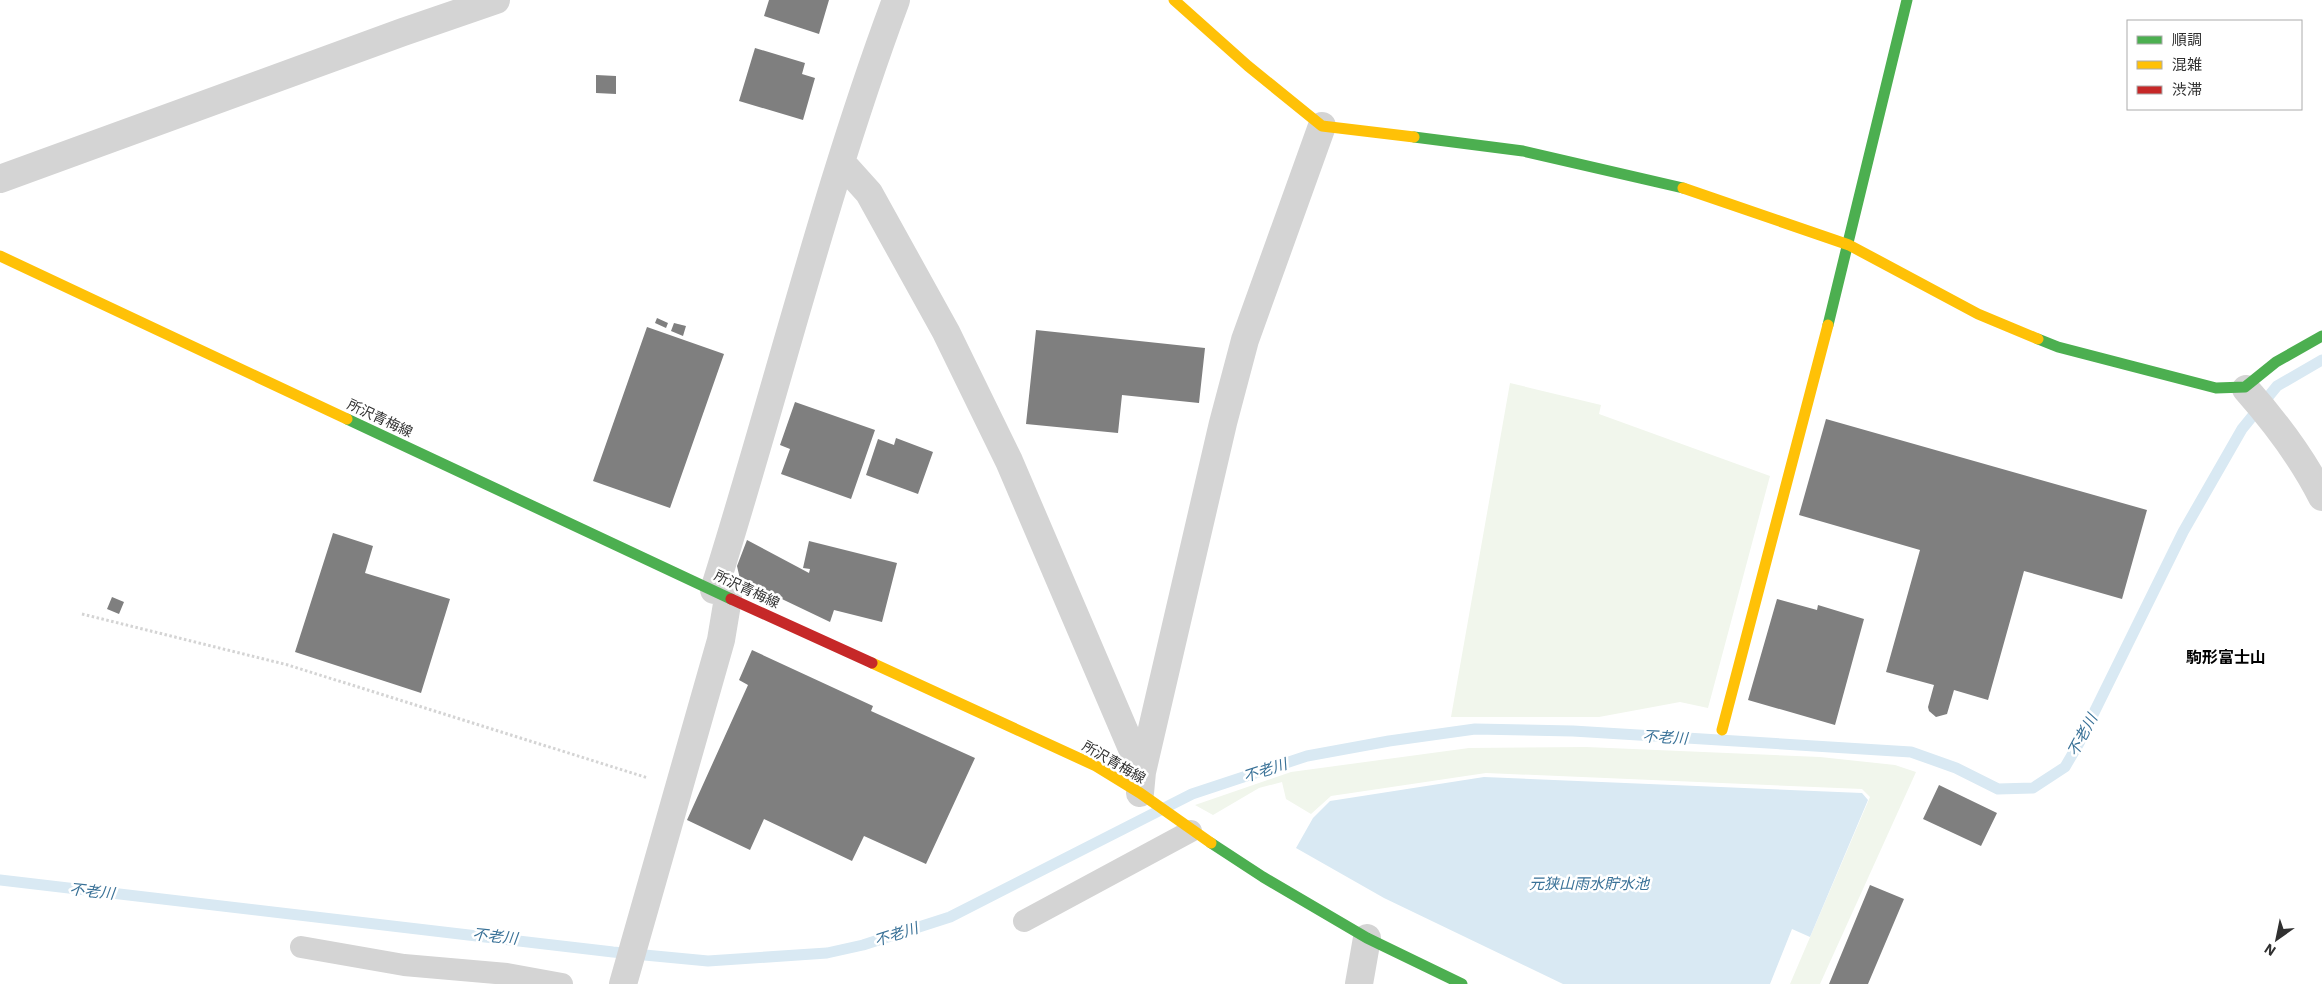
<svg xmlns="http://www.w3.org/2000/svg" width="2322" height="984" font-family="'IBM Plex Sans','Noto Sans JP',sans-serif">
<rect width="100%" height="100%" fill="#fff"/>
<!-- green -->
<path fill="#f1f6ec" d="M 1510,383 L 1601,405 L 1599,414 L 1770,476 L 1708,708 L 1680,702 L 1599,717 L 1451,717 Z
M 1586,747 L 1820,757 L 1895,765 L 1916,772 L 1820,984 L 1790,984 L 1870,797 L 1862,789 L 1486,773 L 1331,796 L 1311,814 L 1286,799 L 1282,782 L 1259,788 L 1213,815 L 1195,805 L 1291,772 L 1469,748 Z"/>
<!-- water -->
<path fill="#d9e9f3" d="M 1484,777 L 1862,793 L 1868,800 L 1810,937 L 1792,929 L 1770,984 L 1563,984 L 1384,898 L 1296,848 L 1313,818 L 1330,801 Z"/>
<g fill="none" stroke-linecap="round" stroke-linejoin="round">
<!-- stream -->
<path stroke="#d9e9f3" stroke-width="11" d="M 0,880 L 613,952 L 708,961 L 827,953 L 863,945 L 950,917 L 1192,794 L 1307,756 L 1389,741 L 1475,729 L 1573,731 L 1911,752 L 1956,768 L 1998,789 L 2033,788 L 2065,767 L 2079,743 L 2183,532 L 2242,429 L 2277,386 L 2322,360"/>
</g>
<!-- building -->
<path fill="#7f7f7f" d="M 769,0 L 829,0 L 819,34 L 764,16 Z
M 755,48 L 805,63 L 802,74 L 815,78 L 803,120 L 739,101 Z
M 596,75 L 616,76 L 616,94 L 596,93 Z
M 657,318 L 668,323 L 666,328 L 655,323 Z
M 674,323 L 686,326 L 683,336 L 671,331 Z
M 647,327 L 724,354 L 670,508 L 593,481 Z
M 1036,330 L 1205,348 L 1199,403 L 1122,395 L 1118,433 L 1026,424 Z
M 795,402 L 875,430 L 851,499 L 781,474 L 790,449 L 780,445 Z
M 1826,419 L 2147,510 L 2122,599 L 2024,571 L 1988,700 L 1954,690 L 1947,714 L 1936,717 L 1929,711 L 1928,707 L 1934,685 L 1886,672 L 1920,550 L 1799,515 Z
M 896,438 L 933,452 L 918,494 L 866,475 L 878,439 L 894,445 Z
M 333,533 L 373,546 L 365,573 L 450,599 L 421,693 L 295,652 Z
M 747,540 L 809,573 L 810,569 L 803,568 L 809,541 L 897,563 L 882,622 L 834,610 L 830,622 L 740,579 L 737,566 Z
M 112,597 L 124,602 L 119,614 L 107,609 Z
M 1777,599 L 1817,610 L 1818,605 L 1864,619 L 1835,725 L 1748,700 Z
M 752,650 L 873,706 L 871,711 L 975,758 L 926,864 L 864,836 L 852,861 L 764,819 L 750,850 L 687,820 L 748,685 L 739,680 Z
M 1939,785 L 1997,813 L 1981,846 L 1923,819 Z
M 1870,885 L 1904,899 L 1868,984 L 1829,984 Z"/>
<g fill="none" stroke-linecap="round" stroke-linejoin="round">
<!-- path -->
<path stroke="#d4d4d4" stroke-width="3" stroke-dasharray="2.5 2.5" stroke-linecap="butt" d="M 82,614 L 288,665 L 648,778"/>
<!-- lane -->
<path stroke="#d4d4d4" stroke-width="22" d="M 1024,921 L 1191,831
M 301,947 L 404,965 L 507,974 L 562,984"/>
<!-- street -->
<path stroke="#d4d4d4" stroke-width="28" d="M 842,163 L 869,193 L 946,332 L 1009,461 L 1142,772
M 0,179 L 403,32 L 496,0
M 2246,389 C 2276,423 2302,457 2322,497
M 714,590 C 776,394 824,193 896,0
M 1140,793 L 1142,772 L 1223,423 L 1245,340 L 1322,126
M 623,984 L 721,640 L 728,598
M 1359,984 L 1367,938"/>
<!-- fast -->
<path stroke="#4caf50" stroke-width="11" d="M 1414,137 L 1523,151 L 1683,188
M 1828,325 L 1907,0
M 2038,339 L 2058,347 L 2216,388 L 2245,387 L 2276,362 L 2322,336
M 347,419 L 731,599
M 1211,843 L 1263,877 L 1367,938 L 1462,984"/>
<!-- slow -->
<path stroke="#ffc107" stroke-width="11" d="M 1174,0 L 1248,66 L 1322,126 L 1414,137
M 1683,188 L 1849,245 L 1978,314 L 2038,339
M 0,256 L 347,419
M 872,663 L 1096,766 L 1140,793 L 1211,843
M 1722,730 L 1828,325"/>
<!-- jam -->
<path stroke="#c62828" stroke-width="11" d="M 731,599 L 872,663"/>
</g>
<g text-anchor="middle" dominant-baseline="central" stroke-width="5" stroke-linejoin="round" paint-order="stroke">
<!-- street labels -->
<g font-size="14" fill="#303030" stroke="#fff">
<text transform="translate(380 418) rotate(25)">所沢青梅線</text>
<text transform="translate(747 589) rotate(25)">所沢青梅線</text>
<text transform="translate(1114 762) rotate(30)">所沢青梅線</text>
</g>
<!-- water labels -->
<g font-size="15" font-style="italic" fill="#397197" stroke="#fff">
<text transform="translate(2082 735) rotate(-62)">不老川</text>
<text transform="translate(1665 737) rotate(3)">不老川</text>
<text transform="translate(1265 770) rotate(-18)">不老川</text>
<text x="1589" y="883">元狭山雨水貯水池</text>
<text transform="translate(92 891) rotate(6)">不老川</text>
<text transform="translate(896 934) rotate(-18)">不老川</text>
<text transform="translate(495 936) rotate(6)">不老川</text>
</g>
<!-- quarter labels -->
<g font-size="16" font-weight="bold" fill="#000" stroke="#fff">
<text x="2226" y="657">駒形富士山</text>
</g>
</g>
<!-- legend -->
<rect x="2127" y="20" width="175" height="90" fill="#ffffff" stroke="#acacac"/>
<rect x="2137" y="36" width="25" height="8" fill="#4caf50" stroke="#acacac"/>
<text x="2172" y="45" font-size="15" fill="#303030">順調</text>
<rect x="2137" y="61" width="25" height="8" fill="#ffc107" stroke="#acacac"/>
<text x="2172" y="70" font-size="15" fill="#303030">混雑</text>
<rect x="2137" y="86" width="25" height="8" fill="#c62828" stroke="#acacac"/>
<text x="2172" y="95" font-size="15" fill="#303030">渋滞</text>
<!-- north arrow -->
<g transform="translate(2277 939) rotate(213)" stroke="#ffffff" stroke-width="4" paint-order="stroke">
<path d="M0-4L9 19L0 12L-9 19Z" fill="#303030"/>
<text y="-8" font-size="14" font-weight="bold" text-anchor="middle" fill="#303030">N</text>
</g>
</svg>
